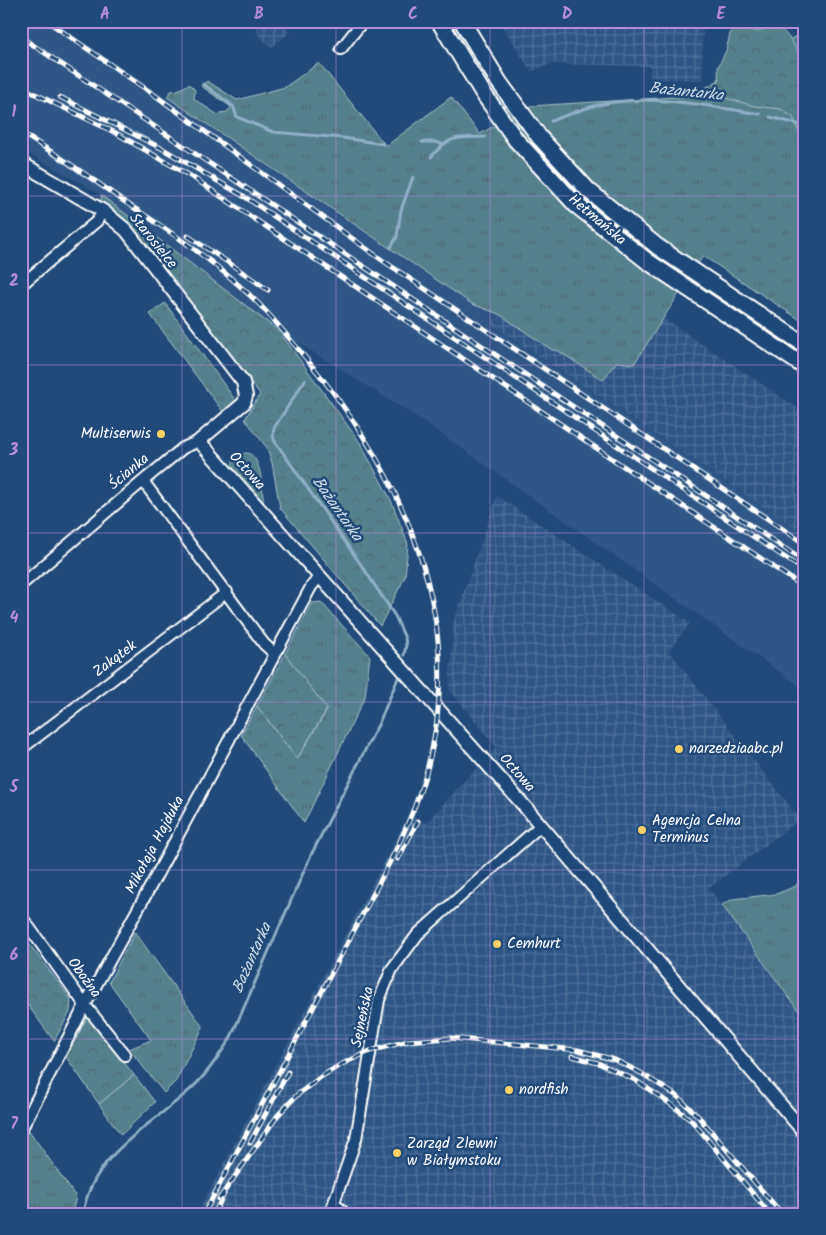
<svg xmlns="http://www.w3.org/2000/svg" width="826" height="1235" font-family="Kalam,sans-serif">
<defs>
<pattern id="industrial-grid" width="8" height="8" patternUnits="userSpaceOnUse" patternTransform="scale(1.25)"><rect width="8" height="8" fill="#2e5787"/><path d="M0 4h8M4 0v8" fill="none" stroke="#4d7099"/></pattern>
<pattern id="grass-tufts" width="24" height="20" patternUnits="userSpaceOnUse" patternTransform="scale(1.25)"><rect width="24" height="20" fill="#53828d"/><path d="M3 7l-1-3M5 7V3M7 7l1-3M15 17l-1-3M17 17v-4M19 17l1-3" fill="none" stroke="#506a70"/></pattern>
<pattern id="forest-crowns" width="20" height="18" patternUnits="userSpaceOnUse" patternTransform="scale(1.25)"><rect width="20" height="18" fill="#53828d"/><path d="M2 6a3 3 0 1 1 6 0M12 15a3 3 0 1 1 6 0" fill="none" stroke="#506a70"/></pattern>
</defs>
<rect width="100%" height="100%" fill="#1f4a7a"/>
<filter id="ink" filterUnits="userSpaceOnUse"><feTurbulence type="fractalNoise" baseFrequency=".02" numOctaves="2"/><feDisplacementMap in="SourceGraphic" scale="10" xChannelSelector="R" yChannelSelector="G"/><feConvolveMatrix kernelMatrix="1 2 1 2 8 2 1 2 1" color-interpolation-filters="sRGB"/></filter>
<g filter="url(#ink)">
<!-- built -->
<path fill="#2e5787" d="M 21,21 L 52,21 L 472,304 L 499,314 L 492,326 L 805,535 L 805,690 L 423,421 L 279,331 L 96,192 L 21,149 Z"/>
<!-- industrial -->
<path fill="url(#industrial-grid)" d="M 260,21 L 280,21 L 290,32 L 271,48 L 256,32 L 257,24 Z
M 500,21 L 703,21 L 702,80 L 650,79 L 650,66 L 550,64 L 531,72 Z
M 499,314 L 552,349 L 616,362 L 634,364 L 663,318 L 805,413 L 805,535 L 492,325 Z
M 497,496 L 690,623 L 669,651 L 800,819 L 709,888 L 805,1022 L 805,1214 L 197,1214 L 409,815 L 426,823 L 496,747 L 449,689 L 453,623 Z"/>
<!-- grass -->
<path fill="url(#grass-tufts)" stroke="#a9c0c6" d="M 805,31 L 805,323 L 703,256 L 634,364 L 616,362 L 603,380 L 557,350 L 552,350 L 499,314 L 472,304 L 167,97 L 171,91 L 178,90 L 189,84 L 195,90 L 194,99 L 218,115 L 220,113 L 227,112 L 231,107 L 201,86 L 207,81 L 237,100 L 285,87 L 319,63 L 386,146 L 451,97 L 480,134 L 530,106 L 691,96 Z
M 321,602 L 370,656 L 365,697 L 304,823 L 241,735 L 257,706 L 297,759 L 327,710 L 285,654 L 312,603 Z
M 805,868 L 805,1020 L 722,905 L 733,899 L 776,894 L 796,886 Z
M 135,932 L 203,1027 L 176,1081 L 164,1093 L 129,1049 L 151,1040 L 109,982 Z
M 134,1075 L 155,1102 L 121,1135 L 99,1104 Z
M 28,1129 L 76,1197 L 72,1214 L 21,1214 L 21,1141 Z"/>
<!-- forest -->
<path fill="url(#forest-crowns)" stroke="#a9c0c6" d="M 733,21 L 749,21 L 750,30 L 758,32 C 783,17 789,40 801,56 L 805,57 L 805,137 L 799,133 L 793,117 L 780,109 L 754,106 L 719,96 L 718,67 L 726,51 Z
M 101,195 L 279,331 L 359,441 L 391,500 L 408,544 L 405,577 L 380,626 L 280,508 L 272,463 L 267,448 L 245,419 L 260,394 L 130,227 L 115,214 L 116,212 L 101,201 Z
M 165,303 L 236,401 L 223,412 L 150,314 Z
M 248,453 C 263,459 262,492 264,507 L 233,472 C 230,461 235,453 248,453 Z
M 21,557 L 31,569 L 21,577 Z
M 285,654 L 327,709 L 297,759 L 257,706 Z
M 21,933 L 71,999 L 70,1012 L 54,1041 L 21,996 Z
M 88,1016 L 134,1075 L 99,1104 L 66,1057 Z"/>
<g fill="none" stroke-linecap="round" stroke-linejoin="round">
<!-- stream -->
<path stroke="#8fb0c7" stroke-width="3" d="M 203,84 L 233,106 L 237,117 L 273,132 L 343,138 L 383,144
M 770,117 L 805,126
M 551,121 C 568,115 585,107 603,104 C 655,94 708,106 760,114
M 422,142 L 435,142 L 442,144
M 431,157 C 451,134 457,138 485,137
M 391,247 L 397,237 L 401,210 L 413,177
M 305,380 L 274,428 L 273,435 L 274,440 L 364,569 L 395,616 L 405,638 L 406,645 L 404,655
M 83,1214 C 92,1152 155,1124 195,1085 C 209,1072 219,1055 230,1039 L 311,855 L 379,723 L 398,678"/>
<defs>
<path id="minor" d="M 341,49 L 363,21
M 21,285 L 97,221 L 103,211
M 143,481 L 264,644 L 275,654
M 21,585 L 143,481 L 183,448 L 199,441
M 21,749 L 227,592
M 21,916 L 85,1005 L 125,1055
M 21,1130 L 85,1005 L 154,880 L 311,587 L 319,577
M 335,1204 L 345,1214
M 330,1214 L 356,1139 L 379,1000 L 392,969 L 418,934 L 540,826"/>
<path id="tertiary" d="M 21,163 L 103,211 L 126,230 L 243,382 L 246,396 L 244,403 L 199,441 L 519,800 L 805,1133"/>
<path id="secondary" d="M 439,21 L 483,93 L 516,140 L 576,205 L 647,261 L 805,367
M 462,21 L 499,82 L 540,138 L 588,190 L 658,247 L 805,345"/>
</defs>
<!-- minor casing -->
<use href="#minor" stroke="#fff" stroke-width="14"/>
<!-- tertiary casing -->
<use href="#tertiary" stroke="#fff" stroke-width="16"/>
<!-- secondary casing -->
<use href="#secondary" stroke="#fff" stroke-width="19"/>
<!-- minor -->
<use href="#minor" stroke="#1f4a7a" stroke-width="10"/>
<!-- tertiary -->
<use href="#tertiary" stroke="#1f4a7a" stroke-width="12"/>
<!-- secondary -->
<use href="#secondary" stroke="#1f4a7a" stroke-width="15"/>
<defs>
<path id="rail" d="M 47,21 L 156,96 L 382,260 L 805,544
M 21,37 L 805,562
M 21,87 L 114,132 L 192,177 L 805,588
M 60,97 L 163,149 L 245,197 L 805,571
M 21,133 C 57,154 91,178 125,202 C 166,229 206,255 242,288 C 265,308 284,332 304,356 C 402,472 470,619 426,773 C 409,832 377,886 349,940 C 301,1032 252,1123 204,1214
M 188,236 L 235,267 L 268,290
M 398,859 L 418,821
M 572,1056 L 598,1063 L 635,1080 L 672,1105 L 692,1121 L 770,1214
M 250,1143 L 288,1072
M 219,1199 L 278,1115 L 297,1095 L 322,1076 L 342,1064 L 370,1051 L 408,1041 L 451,1038 L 578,1050 L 615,1060 L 641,1073 L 677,1096 L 698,1116 L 782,1214
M 214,1214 L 224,1194"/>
</defs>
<!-- rail casing -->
<use href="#rail" stroke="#fff" stroke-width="5"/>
<!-- rail -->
<use href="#rail" stroke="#1f4a7a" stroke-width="3" stroke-dasharray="9" stroke-linecap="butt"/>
</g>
</g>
<!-- grid -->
<path fill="none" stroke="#b68bdc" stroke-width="1" stroke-opacity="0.55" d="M 182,21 L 182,1214M 336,21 L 336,1214M 490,21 L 490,1214M 644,21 L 644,1214M 21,196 L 805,196M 21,365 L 805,365M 21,533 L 805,533M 21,702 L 805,702M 21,870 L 805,870M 21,1039 L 805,1039"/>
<!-- markers -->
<g fill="#ffd166" stroke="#1f4a7a" stroke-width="2">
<circle cx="161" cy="434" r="5"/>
<circle cx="679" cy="749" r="5"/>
<circle cx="642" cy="830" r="5"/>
<circle cx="497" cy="944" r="5"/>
<circle cx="509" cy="1090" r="5"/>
<circle cx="397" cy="1153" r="5"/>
</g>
<g text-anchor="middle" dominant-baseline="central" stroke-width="5" stroke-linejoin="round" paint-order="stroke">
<!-- street labels -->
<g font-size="15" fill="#fff" stroke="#1f4a7a">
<text transform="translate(597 220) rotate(40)">Hetmańska</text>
<text transform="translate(153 241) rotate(51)">Starosielce</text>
<text transform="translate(247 471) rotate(48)">Octowa</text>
<text transform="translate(129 472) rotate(-40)">Ścianka</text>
<text transform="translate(115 659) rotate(-37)">Zakątek</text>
<text transform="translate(517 773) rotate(49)">Octowa</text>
<text transform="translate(155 845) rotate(-62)">Mikołaja Hajduka</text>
<text transform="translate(84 978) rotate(54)">Oboźna</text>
<text transform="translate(363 1017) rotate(-78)">Sejneńska</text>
</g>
<!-- poi labels -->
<g font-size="15" fill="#fff" stroke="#1f4a7a" text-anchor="start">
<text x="151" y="434" text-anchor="end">Multiserwis</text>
<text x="689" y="749">narzedziaabc.pl</text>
<text x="652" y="821">Agencja Celna<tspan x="652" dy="17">Terminus</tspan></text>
<text x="507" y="944">Cemhurt</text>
<text x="519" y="1090">nordfish</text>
<text x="407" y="1144">Zarząd Zlewni<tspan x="407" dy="17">w Białymstoku</tspan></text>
</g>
<!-- water labels -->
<g font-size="16" font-style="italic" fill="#d0dee8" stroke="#1f4a7a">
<text transform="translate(686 92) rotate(6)">Bażantarka</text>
<text transform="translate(337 509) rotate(55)">Bażantarka</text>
<text transform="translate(252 958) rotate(-66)">Bażantarka</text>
</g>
</g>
<!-- margin -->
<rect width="826" height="1235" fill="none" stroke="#1f4a7a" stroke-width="55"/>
<rect x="28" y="28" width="770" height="1180" fill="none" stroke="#b68bdc" stroke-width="2"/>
<g font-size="16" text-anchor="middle" font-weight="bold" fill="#b68bdc">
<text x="105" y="19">A</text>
<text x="259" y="19">B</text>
<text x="413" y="19">C</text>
<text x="567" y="19">D</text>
<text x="721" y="19">E</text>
<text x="14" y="117">1</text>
<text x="14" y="286">2</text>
<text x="14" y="455">3</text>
<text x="14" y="623">4</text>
<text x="14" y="792">5</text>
<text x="14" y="960">6</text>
<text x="14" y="1129">7</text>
</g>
</svg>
